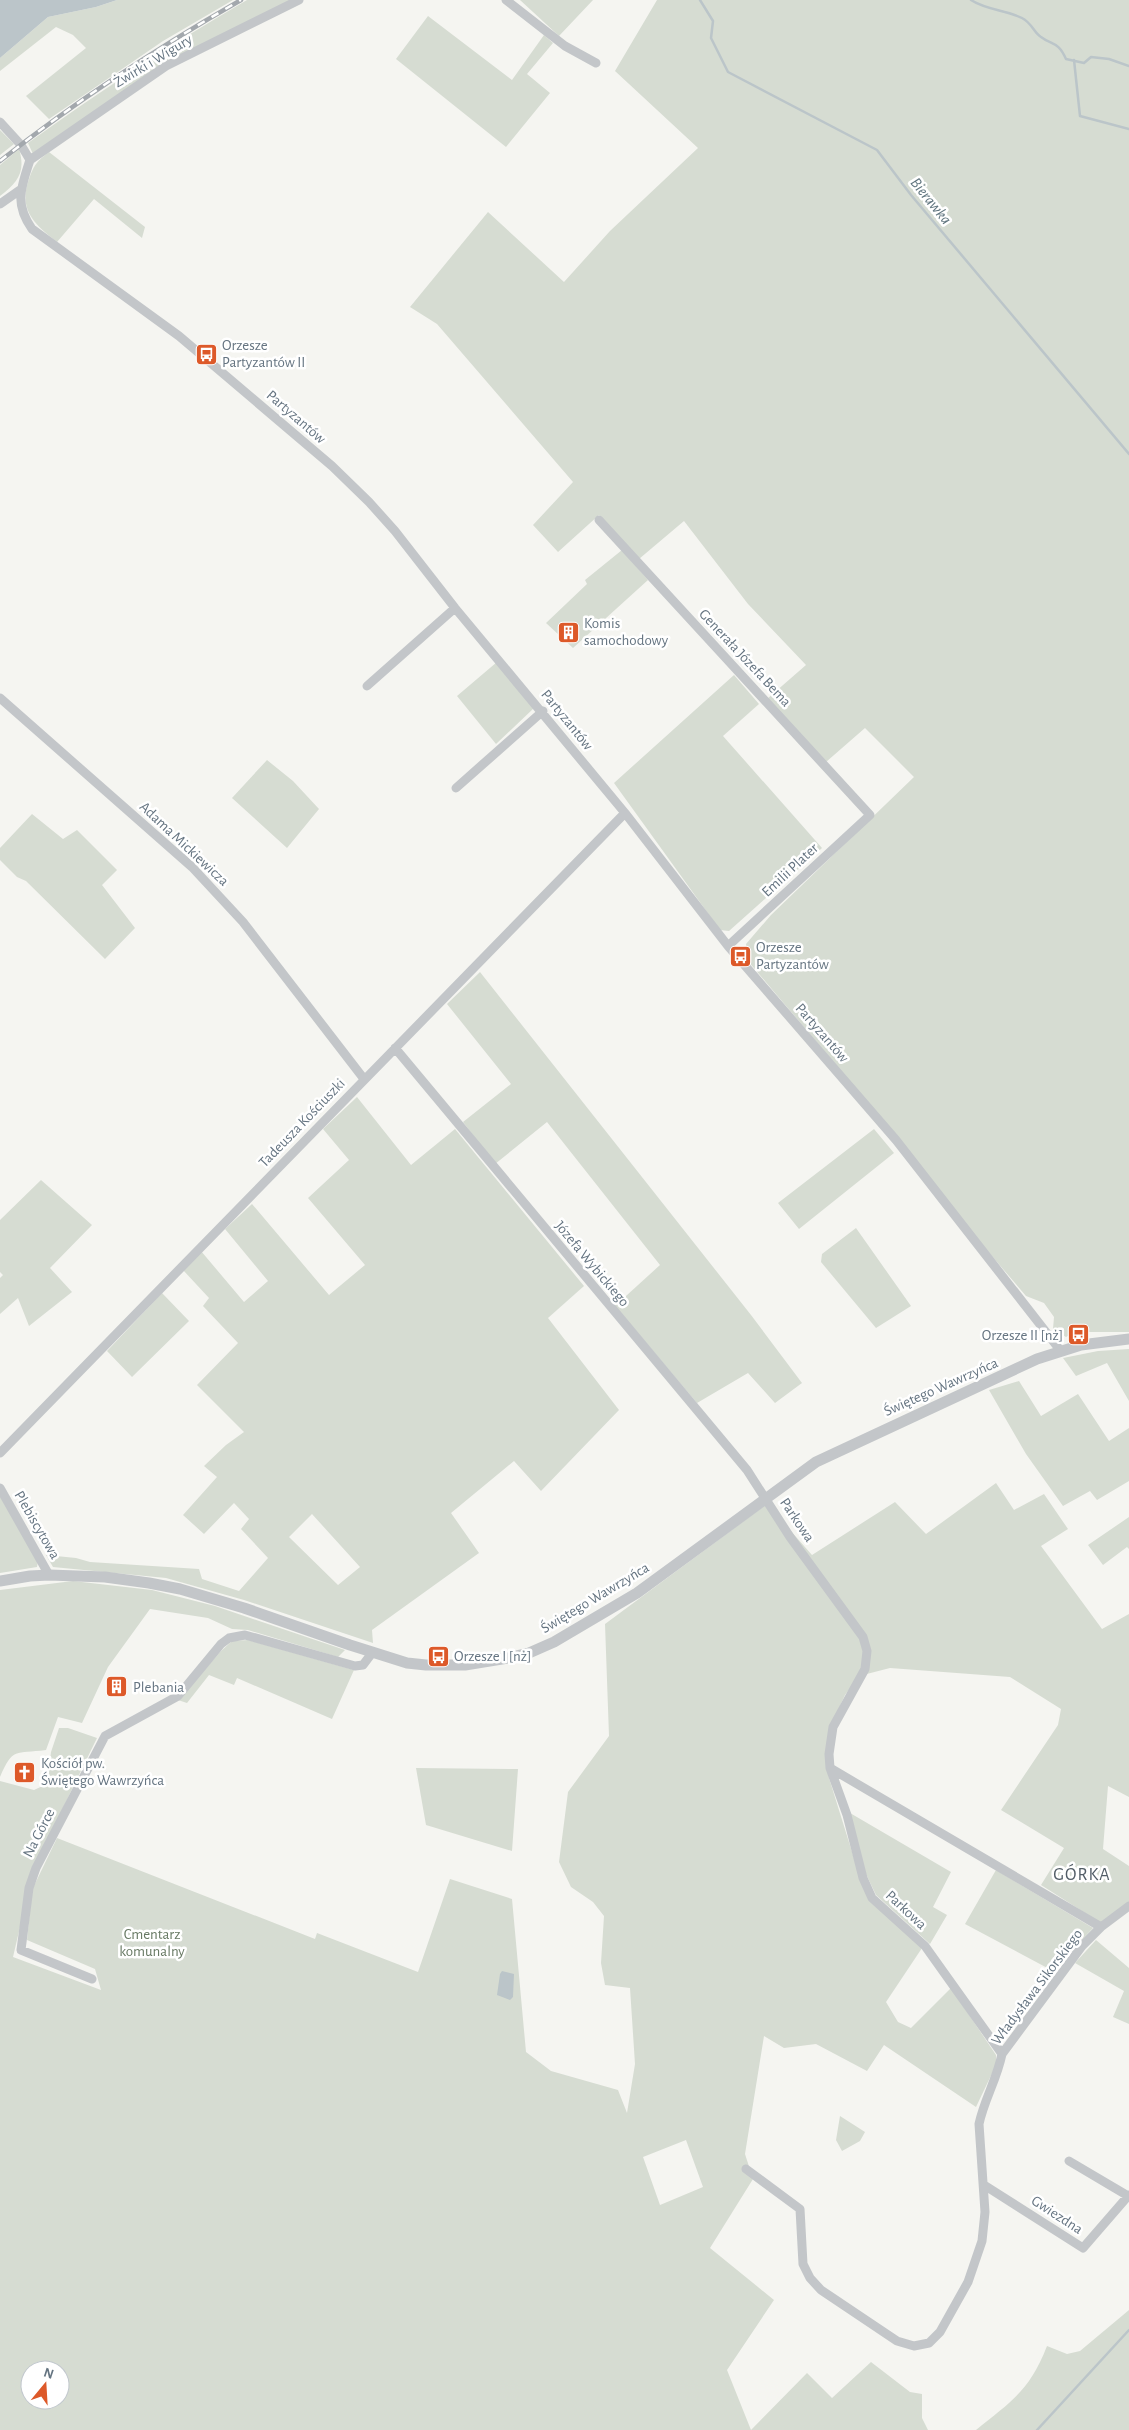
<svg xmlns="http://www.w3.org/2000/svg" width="1129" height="2430" font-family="'Alegreya Sans',sans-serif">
<rect width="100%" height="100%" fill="#f5f5f1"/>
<!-- green -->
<path fill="#d6dcd2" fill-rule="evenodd" d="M 117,0 L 233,0 L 163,41 L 49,119 L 26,96 L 86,48 L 73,35 L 56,27 L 0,71 L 0,58 L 48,17 L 96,7 Z
M 247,0 L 291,0 L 172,60 L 33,154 L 28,143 C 99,92 171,44 247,0 Z
M 520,0 L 593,0 L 559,36 Z
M 657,0 L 1129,0 L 1129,1332 L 1075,1332 L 1066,1337 L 1053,1329 L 1054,1317 L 1044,1303 L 1026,1296 L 980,1242 L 892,1131 L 748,961 L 746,944 L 771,915 L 914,777 L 865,728 L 826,762 L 767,699 L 806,665 L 748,604 L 684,521 L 639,559 L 599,515 L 558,552 L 533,525 L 573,482 L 437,324 L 410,307 L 488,212 L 564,282 L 610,231 L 698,148 L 615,71 Z
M 428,16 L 512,80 L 544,35 L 553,43 L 527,74 L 550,93 L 506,147 L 396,59 Z
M 0,130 L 14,144 L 0,155 Z
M 19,149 C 26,172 18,182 0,196 L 0,165 Z
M 49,152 L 145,227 L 142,238 L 94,199 L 57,242 C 34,224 18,210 29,179 C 34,165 37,161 49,152 Z
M 622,550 L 648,580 L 573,648 L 546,623 L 587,584 L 585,580 Z
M 497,662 L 534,708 L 496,744 L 457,696 Z
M 734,675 L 759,704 L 723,736 L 822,848 L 729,931 L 720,930 L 614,783 Z
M 267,760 L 293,781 L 319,809 L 287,848 L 232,798 Z
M 32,814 L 63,839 L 77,830 L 117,870 L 102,885 L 135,928 L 105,959 L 26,881 L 17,877 L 0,860 L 0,848 Z
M 480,972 L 751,1315 L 802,1383 L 775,1403 L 748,1373 L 697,1403 L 615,1306 L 660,1265 L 547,1122 L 495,1164 L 463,1122 L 511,1084 L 447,1004 Z
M 357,1097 L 411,1165 L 455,1129 L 584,1286 L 548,1318 L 619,1410 L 541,1491 L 514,1461 L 451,1513 L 479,1553 L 372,1630 L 373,1643 L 244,1600 L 166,1578 L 53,1567 L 46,1555 L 76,1558 L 90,1562 L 199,1569 L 202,1579 L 239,1591 L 268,1558 L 241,1529 L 249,1519 L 234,1503 L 204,1534 L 183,1515 L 217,1477 L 204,1466 L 226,1445 L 244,1432 L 197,1385 L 238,1343 L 203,1306 L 209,1298 L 183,1270 L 201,1251 L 244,1302 L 268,1281 L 225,1229 L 252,1204 L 329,1295 L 365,1265 L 308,1198 L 349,1160 L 323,1129 ZM 312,1514 L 360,1567 L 338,1585 L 289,1537 Z
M 874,1129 L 894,1153 L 799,1229 L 778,1203 Z
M 41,1180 L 92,1225 L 50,1268 L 72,1292 L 29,1326 L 18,1298 L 0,1314 L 0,1278 L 3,1275 L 0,1272 L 0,1220 Z
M 856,1228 L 911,1306 L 876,1328 L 821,1262 L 822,1254 Z
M 162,1293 L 189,1321 L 132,1377 L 107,1351 Z
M 1129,1349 L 1129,1401 L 1107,1363 L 1076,1376 L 1063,1358 L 1098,1351 Z
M 1019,1381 L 1041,1416 L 1078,1394 L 1109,1441 L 1129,1428 L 1129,1481 L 1097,1500 L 1090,1491 L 1063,1506 L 1026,1454 L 989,1390 Z
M 996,1483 L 1014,1510 L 1044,1494 L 1068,1529 L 1041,1546 L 1102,1629 L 1129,1614 L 1129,1797 L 1108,1786 L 1103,1849 L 1129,1866 L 1129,1902 L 1101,1923 L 1041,1885 L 1064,1848 L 1001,1810 L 1058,1725 L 1061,1709 L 1010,1677 L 890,1668 L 859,1676 L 845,1695 L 829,1729 L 827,1757 L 829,1778 L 862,1884 L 922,1948 L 886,2002 L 898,2022 L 911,2028 L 951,1988 L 996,2055 L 996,2065 L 976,2107 L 884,2045 L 867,2071 L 816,2044 L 784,2048 L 764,2036 L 745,2154 L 753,2179 L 710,2248 L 774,2300 L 727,2370 L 751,2430 L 807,2373 L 832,2398 L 871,2362 L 910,2392 L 922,2394 L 922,2418 L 928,2430 L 0,2430 L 0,1781 L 34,1790 L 47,1784 L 51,1752 L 59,1728 L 68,1728 L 97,1738 L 34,1867 L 13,1957 L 101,1990 L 95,1969 L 27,1940 L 32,1890 L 57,1838 L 315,1939 L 317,1933 L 418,1972 L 450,1879 L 512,1899 L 526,2052 L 551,2071 L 618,2090 L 627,2113 L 635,2064 L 630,1988 L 605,1985 L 601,1963 L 604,1916 L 593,1902 L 571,1887 L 559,1862 L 568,1792 L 609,1736 L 605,1624 L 767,1504 L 812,1555 L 895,1502 L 926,1534 ZM 686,2140 L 703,2187 L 660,2205 L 643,2157 ZM 30,2370 L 60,2370 L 60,2400 L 30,2400 Z
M 0,1496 L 38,1561 L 37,1567 L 0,1573 Z
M 1129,1517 L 1129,1549 L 1127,1547 L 1103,1565 L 1088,1545 Z
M 73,1581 L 152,1590 L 215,1606 L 345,1650 L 338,1657 L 248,1630 L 232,1629 L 208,1618 L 150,1609 L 108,1667 L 82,1723 L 58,1717 L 46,1750 C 15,1754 13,1747 0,1777 L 0,1590 Z
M 248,1640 L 354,1670 L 332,1719 L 237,1678 L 234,1685 L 209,1675 L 187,1703 L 178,1700 L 221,1651 L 232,1641 Z
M 416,1768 L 518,1769 L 512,1851 L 426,1825 Z
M 850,1813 L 951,1872 L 933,1907 L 947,1915 L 930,1944 L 876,1895 L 866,1874 Z
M 996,1870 L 1093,1928 L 1053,1971 L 965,1924 Z
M 1096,1940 L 1129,1968 L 1129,2024 L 1113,2017 L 1124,1991 L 1075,1963 Z
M 840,2116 L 865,2132 L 860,2141 L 842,2151 L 836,2140 Z
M 1129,2310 L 1129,2430 L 976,2430 C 1012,2401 1030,2390 1047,2346 L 1067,2354 L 1080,2351 Z"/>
<!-- water -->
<path fill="#bbc5c9" d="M 0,0 L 117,0 L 96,7 L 48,17 L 0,58 Z
M 502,1971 L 514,1974 L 513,1997 L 510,2000 L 497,1995 L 500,1974 Z"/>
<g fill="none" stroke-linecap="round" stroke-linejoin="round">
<!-- stream -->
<path stroke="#bbc5c9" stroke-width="2.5" d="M 700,0 L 713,21 L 711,38 L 728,72 L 877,150 L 911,195 L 1129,454
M 971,0 C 986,10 1006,10 1022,18 C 1032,23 1034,33 1041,37 C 1053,46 1058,41 1066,59 L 1084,63 L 1091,57 L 1109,59 L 1129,66
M 1074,60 L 1080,116 L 1129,129
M 1037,2430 L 1129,2330"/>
<!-- minor -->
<path stroke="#c3c6c9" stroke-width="9" d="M 506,0 L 565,46 L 596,63
M 0,122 L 21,145 L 30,160
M 30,160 C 21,188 14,203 32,229 L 179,336 L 332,466 L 369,502 L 395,531 L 455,608 L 625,813 L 728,946 L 896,1140 L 1060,1350
M 30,160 L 166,66 L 299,0
M 0,204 L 20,190
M 599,520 L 870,815 L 728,946
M 367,686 L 455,608
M 0,698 L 192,867 L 243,922 L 364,1079
M 456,788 L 543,711
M 395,1048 L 747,1470 L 790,1537 L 863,1637 L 867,1651 L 865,1669 L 833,1727 L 829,1754 L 830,1768 L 847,1815 L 863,1878 L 872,1898 L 925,1946 L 1002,2054
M 0,1453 L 625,813
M 0,1488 L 49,1575
M 830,1768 L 1101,1927
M 92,1979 L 21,1950 L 29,1888 L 36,1868 L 105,1736 L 178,1696 L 221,1644 L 229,1638 L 245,1635 L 355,1666 L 363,1665 L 372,1653
M 1069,2161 L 1128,2196
M 746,2169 L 800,2209 L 803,2264 L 810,2278 L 821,2290 L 897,2341 L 914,2346 L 929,2343 L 940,2332 L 968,2282 L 982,2241 L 985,2212 L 979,2124 C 984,2100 997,2079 1002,2054 L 1082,1946 L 1101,1927 L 1129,1906
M 984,2185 L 1083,2248 L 1129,2195"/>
<!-- tertiary -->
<path stroke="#c3c6c9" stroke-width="11" d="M 0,1581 L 30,1576 L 49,1575 L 105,1577 L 149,1583 L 180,1589 L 244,1608 L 350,1645 L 407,1663 L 426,1665 L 465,1665 L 508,1658 L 529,1653 L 554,1642 L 637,1593 L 816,1462 L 1037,1359 L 1081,1345 L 1129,1339"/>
<defs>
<path id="rail" d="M 0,161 C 76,101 157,48 241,0"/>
</defs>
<!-- rail casing -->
<use href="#rail" stroke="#a3a8ad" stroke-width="4.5"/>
<!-- rail -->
<use href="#rail" stroke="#fff" stroke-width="2.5" stroke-dasharray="8" stroke-linecap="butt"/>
</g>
<!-- icons -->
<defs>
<symbol id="bus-square" viewBox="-11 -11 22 22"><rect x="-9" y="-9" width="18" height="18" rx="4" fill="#dd5929" stroke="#fff"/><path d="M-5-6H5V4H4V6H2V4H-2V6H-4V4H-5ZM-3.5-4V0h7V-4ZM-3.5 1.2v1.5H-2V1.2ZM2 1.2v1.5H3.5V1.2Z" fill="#fff"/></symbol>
<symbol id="building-square" viewBox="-11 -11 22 22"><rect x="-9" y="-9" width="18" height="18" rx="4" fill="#dd5929" stroke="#fff"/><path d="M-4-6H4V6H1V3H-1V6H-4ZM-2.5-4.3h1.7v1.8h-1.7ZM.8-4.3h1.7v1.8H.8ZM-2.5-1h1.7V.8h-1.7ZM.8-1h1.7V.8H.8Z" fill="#fff"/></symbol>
<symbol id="church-square" viewBox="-11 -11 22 22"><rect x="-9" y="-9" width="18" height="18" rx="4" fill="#dd5929" stroke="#fff"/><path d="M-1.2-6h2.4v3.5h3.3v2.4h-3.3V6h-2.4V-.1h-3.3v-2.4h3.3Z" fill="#fff"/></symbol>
</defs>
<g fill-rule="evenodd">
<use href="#bus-square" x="194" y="342" width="25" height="25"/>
<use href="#building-square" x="556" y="620" width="25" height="25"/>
<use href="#bus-square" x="728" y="944" width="25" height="25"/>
<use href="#bus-square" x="1066" y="1322" width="25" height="25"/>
<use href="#bus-square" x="426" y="1644" width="25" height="25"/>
<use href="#building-square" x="104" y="1674" width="25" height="25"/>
<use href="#church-square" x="12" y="1760" width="25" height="25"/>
</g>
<g text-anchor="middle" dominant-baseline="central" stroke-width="5" stroke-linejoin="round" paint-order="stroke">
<!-- street labels -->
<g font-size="15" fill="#657481" stroke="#fff">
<text transform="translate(153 61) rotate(-31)">Żwirki i Wigury</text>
<text transform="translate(296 417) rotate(41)">Partyzantów</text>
<text transform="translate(745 658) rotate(47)">Generała Józefa Bema</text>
<text transform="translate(567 720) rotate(51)">Partyzantów</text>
<text transform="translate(184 844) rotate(43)">Adama Mickiewicza</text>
<text transform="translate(790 870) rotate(-43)">Emilii Plater</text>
<text transform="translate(822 1033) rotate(49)">Partyzantów</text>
<text transform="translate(302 1123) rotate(-46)">Tadeusza Kościuszki</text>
<text transform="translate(592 1264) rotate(50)">Józefa Wybickiego</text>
<text transform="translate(941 1387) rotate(-24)">Świętego Wawrzyńca</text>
<text transform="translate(797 1520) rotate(56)">Parkowa</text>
<text transform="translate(37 1525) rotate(60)">Plebiscytowa</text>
<text transform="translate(595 1598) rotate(-31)">Świętego Wawrzyńca</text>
<text transform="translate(39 1833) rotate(-63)">Na Górce</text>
<text transform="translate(906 1910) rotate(43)">Parkowa</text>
<text transform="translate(1037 1987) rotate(-53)">Władysława Sikorskiego</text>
<text transform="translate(1057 2215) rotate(33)">Gwiezdna</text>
</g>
<!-- poi labels -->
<g font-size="15" fill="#657481" stroke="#fff" text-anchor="start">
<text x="222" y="345">Orzesze<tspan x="222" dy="17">Partyzantów II</tspan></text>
<text x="584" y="623">Komis<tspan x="584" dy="17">samochodowy</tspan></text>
<text x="756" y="947">Orzesze<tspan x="756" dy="17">Partyzantów</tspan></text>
<text x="1063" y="1335" text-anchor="end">Orzesze II [nż]</text>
<text x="454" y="1656">Orzesze I [nż]</text>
<text x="133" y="1687">Plebania</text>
<text x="41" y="1763">Kościół pw.<tspan x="41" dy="17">Świętego Wawrzyńca</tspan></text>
</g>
<!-- park labels -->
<g font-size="15" fill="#677963" stroke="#fff">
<text x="152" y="1934">Cmentarz<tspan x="152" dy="17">komunalny</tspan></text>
</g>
<!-- water labels -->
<g font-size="16" font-style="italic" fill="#60757f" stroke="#fff">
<text transform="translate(931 201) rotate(51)">Bierawka</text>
</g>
<!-- quarter labels -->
<g font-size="18" letter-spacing="1" fill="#525d67" stroke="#fff">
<text x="1082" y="1875">GÓRKA</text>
</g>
</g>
<!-- north arrow -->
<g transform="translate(45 2385) rotate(18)"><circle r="24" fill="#ffffff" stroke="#c1c7cd"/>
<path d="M0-4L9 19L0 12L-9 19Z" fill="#dd5929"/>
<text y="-8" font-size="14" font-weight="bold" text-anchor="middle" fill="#657481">N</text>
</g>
</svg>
